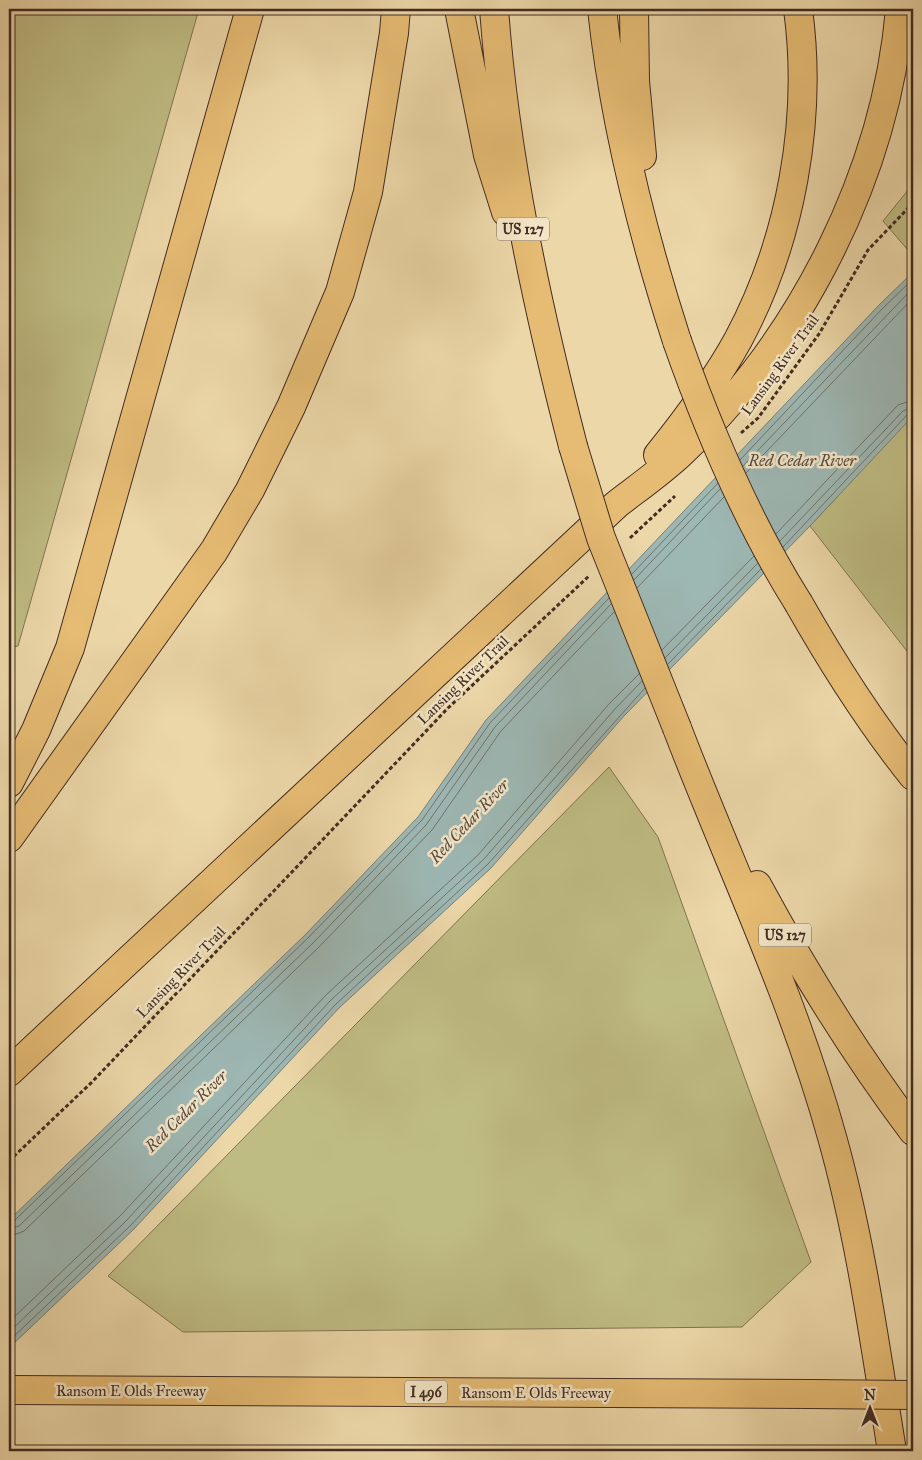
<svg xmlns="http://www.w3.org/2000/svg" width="922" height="1460" font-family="'IM FELL Great Primer',serif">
<rect width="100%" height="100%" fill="#ecd7a8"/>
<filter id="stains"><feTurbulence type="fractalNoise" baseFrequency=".004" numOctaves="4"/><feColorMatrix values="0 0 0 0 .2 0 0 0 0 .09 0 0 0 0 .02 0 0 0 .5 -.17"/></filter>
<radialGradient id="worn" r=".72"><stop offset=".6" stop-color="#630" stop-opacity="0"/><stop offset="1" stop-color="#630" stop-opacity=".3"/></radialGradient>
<!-- green -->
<path fill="#bfbc83" stroke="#807453" d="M 9,9 L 199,9 L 18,646 L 9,648 Z
M 913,184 L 913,256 L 883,221 Z
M 913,380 L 913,659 L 810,526 L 838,496 Z
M 609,767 L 658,837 L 811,1262 L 742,1327 L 183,1332 L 108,1276 Z"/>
<!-- water -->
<path fill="#9db7b3" stroke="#797f79" d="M 913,272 L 913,416 L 810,526 L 624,716 L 491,868 L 339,1008 L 133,1230 L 9,1348 L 9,1220 L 306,934 L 418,817 L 486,720 L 879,305 Z"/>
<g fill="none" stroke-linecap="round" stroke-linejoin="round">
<!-- shore -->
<path stroke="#70726b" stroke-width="1" d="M 740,460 L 882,309 L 913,279
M 743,466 L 913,288
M 746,473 L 913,298
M 776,534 L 898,405 L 913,400
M 780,541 L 903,411 L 913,407
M 783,547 L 907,415 L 913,413
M 632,574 L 718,483
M 634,580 L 720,489
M 637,588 L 724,497
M 662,650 L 754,556
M 665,658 L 758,563
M 668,664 L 761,569
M 9,1223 L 14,1221 L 309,937 L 422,820 L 490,723 L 609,598
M 9,1229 L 19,1226 L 314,942 L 426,825 L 495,727 L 611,604
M 9,1237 L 24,1231 L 319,947 L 432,830 L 501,731 L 614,612
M 9,1322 L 120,1216 L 326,995 L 478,855 L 609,704 L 639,674
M 9,1332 L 125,1222 L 331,1000 L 483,860 L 615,709 L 642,681
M 9,1341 L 130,1226 L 336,1004 L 488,864 L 645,688"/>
<defs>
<path id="motorway" d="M 459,9 L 488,155 L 506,212
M 494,9 C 505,157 536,302 573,446
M 602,9 C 614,122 642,233 677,341
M 634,9 L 635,81 L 642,156
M 658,455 C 687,419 716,380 738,340 C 791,241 813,120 798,9
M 799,604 C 833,664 870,722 913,776
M 677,728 C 729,864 793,996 832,1137 C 861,1240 875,1346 892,1451
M 9,783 L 36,730 L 70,648 L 250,9
M 9,838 L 214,551 L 250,490 L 291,407 L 340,292 L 368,192 L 394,33 L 396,9
M 757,885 C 803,970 855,1054 913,1131
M 9,1072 L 617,504 C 639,487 662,471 682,452 C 802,340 886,172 900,9
M 9,1390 L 810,1394"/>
</defs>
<!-- motorway casing -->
<use href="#motorway" stroke="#422c23" stroke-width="30"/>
<!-- path -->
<path stroke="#422c23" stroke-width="3" stroke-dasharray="4 2.5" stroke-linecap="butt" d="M 741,433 L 758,418 L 819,334 L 868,250 L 913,203
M 630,538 L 675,496
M 9,1161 L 92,1082 L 448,708 L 589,576"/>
<!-- motorway -->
<use href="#motorway" stroke="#e6bc74" stroke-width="28"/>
<defs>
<path id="motorway-bridge" d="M 677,341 C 709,432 748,523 799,604
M 573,446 L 601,538 L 677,728
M 810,1394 L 913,1395"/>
</defs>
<!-- motorway-bridge casing -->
<use href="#motorway-bridge" stroke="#422c23" stroke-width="30" stroke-linecap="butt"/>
<!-- motorway-bridge -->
<use href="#motorway-bridge" stroke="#e6bc74" stroke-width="28"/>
</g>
<g text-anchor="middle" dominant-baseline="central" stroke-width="5" stroke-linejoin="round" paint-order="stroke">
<!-- shield labels -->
<g fill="#f3e5c6" stroke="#776454" stroke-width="1">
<rect x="497" y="217.5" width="52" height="23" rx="4"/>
<rect x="759" y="923.5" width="52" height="23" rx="4"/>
<rect x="405" y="1380.5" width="42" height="23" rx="4"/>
</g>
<g font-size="14" font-weight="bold" fill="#422c23">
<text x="523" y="229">US 127</text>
<text x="785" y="935">US 127</text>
<text x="426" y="1392">I 496</text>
</g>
<!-- street labels -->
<g font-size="15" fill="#422c23" stroke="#f3e5c6">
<text transform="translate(780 365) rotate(-54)">Lansing River Trail</text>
<text transform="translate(463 680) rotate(-44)">Lansing River Trail</text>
<text transform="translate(181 972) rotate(-46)">Lansing River Trail</text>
<text x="131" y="1391">Ransom E Olds Freeway</text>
<text x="536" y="1393">Ransom E Olds Freeway</text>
</g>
<!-- water labels -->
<g font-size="16" font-style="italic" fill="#544840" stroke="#f3e5c6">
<text x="802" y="460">Red Cedar River</text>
<text transform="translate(469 821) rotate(-47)">Red Cedar River</text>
<text transform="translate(186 1111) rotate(-45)">Red Cedar River</text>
</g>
</g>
<!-- margin -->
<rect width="922" height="1460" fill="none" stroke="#ecd7a8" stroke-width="30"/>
<rect x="10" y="10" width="902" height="1440" fill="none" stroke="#422c23" stroke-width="2.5"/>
<rect x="15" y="15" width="892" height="1430" fill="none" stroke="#422c23"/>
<!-- north arrow -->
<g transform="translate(870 1408)" stroke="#f3e5c6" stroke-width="4" paint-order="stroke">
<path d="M0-4L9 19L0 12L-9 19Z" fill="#422c23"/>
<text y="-8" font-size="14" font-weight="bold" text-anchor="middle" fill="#422c23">N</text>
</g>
<rect width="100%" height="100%" filter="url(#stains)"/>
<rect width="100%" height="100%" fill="url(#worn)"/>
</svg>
